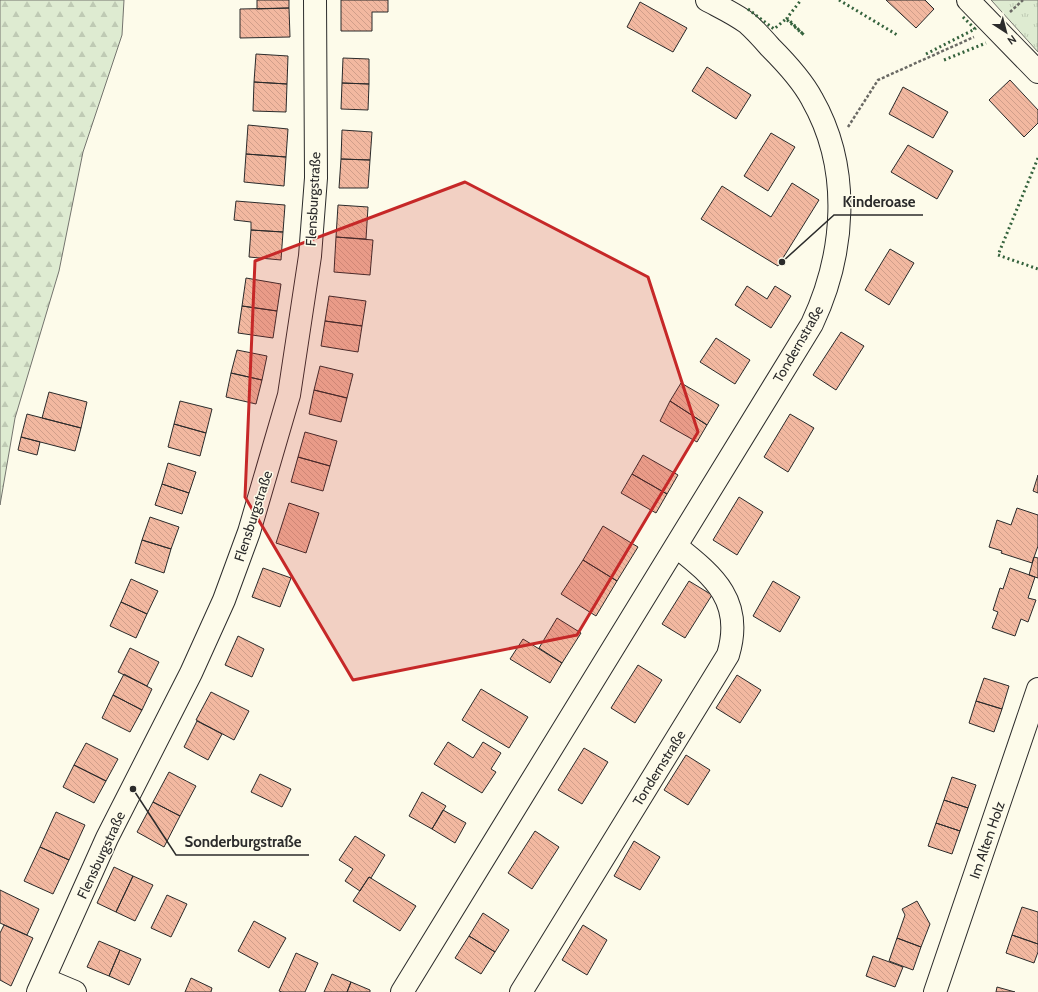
<svg xmlns="http://www.w3.org/2000/svg" width="1038" height="992" font-family="Cabin,sans-serif">
<defs>
<pattern id="grass-tufts" width="24" height="20" patternUnits="userSpaceOnUse"><rect width="24" height="20" fill="#deebd1"/><path d="M3 7l-1-3M5 7V3M7 7l1-3M15 17l-1-3M17 17v-4M19 17l1-3" fill="none" stroke="#bfcab4"/></pattern>
<pattern id="forest-firs" width="22" height="20" patternUnits="userSpaceOnUse"><rect width="22" height="20" fill="#deebd1"/><path d="M5 1l3.5 6h-7zM16 11l3.5 6h-7z" fill="#bfcab4"/></pattern>
<pattern id="building-back-hatch" width="6" height="6" patternUnits="userSpaceOnUse"><rect width="6" height="6" fill="#f2b8a0"/><path d="M-1 5l2 2M0 0l6 6M5-1l2 2" fill="none" stroke="#d09e8a"/></pattern>
</defs>
<rect width="100%" height="100%" fill="#fdfbea"/>
<!-- grass -->
<path fill="url(#grass-tufts)" stroke="#74746e" d="M 991,0 L 1038,0 L 1038,52 L 992,1 Z"/>
<!-- forest -->
<path fill="url(#forest-firs)" stroke="#74746e" d="M 0,0 L 124,0 L 122,35 L 83,152 L 59,271 L 15,418 L 0,505 Z"/>
<!-- building -->
<path fill="url(#building-back-hatch)" stroke="#2b2b2b" d="M 257,0 L 289,0 L 289,8 L 257,9 Z
M 341,0 L 388,0 L 388,12 L 372,12 L 372,31 L 341,31 Z
M 886,0 L 925,0 L 934,9 L 916,28 Z
M 640,2 L 687,28 L 673,52 L 627,27 Z
M 289,8 L 290,37 L 240,38 L 240,9 Z
M 256,54 L 288,56 L 287,84 L 254,82 Z
M 343,58 L 369,59 L 369,84 L 342,83 Z
M 707,67 L 751,95 L 736,119 L 692,91 Z
M 1010,80 L 1038,110 L 1038,123 L 1024,137 L 989,100 Z
M 254,82 L 287,84 L 286,112 L 253,111 Z
M 342,83 L 369,84 L 368,110 L 341,109 Z
M 903,87 L 948,112 L 933,138 L 889,114 Z
M 248,125 L 288,129 L 286,157 L 246,154 Z
M 342,130 L 372,132 L 370,160 L 341,159 Z
M 771,133 L 795,147 L 768,191 L 744,176 Z
M 908,145 L 953,171 L 937,199 L 891,172 Z
M 246,154 L 286,157 L 284,186 L 244,182 Z
M 341,159 L 370,160 L 368,188 L 339,188 Z
M 792,183 L 819,200 L 778,266 L 701,219 L 722,186 L 771,217 Z
M 236,201 L 285,205 L 283,232 L 251,230 L 251,222 L 234,220 Z
M 338,205 L 368,207 L 366,239 L 336,237 Z
M 251,230 L 283,232 L 281,260 L 249,257 Z
M 336,237 L 373,240 L 370,275 L 334,272 Z
M 890,249 L 914,263 L 889,305 L 865,290 Z
M 246,278 L 281,284 L 277,311 L 242,306 Z
M 747,286 L 767,299 L 775,286 L 791,296 L 771,328 L 735,305 Z
M 329,296 L 366,301 L 362,326 L 325,321 Z
M 242,306 L 277,311 L 273,338 L 238,333 Z
M 325,321 L 362,326 L 358,352 L 321,346 Z
M 841,332 L 864,346 L 836,390 L 813,375 Z
M 716,338 L 750,360 L 735,384 L 700,362 Z
M 237,350 L 267,356 L 262,380 L 231,373 Z
M 320,366 L 353,374 L 347,398 L 314,390 Z
M 231,373 L 262,380 L 256,404 L 226,397 Z
M 681,383 L 719,405 L 707,425 L 670,401 Z
M 314,390 L 347,398 L 341,422 L 309,414 Z
M 49,392 L 87,402 L 81,428 L 42,418 Z
M 180,401 L 212,409 L 206,433 L 174,424 Z
M 670,401 L 707,425 L 697,442 L 660,421 Z
M 27,414 L 81,428 L 75,451 L 21,437 Z
M 790,414 L 814,428 L 788,472 L 764,457 Z
M 174,424 L 206,433 L 200,456 L 168,447 Z
M 305,432 L 337,441 L 330,466 L 298,457 Z
M 21,437 L 40,442 L 37,455 L 18,450 Z
M 643,455 L 678,475 L 667,494 L 632,474 Z
M 298,457 L 330,466 L 323,491 L 291,482 Z
M 168,463 L 196,472 L 189,493 L 162,484 Z
M 632,474 L 667,494 L 656,513 L 621,493 Z
M 1038,475 L 1038,493 L 1033,491 Z
M 162,484 L 189,493 L 182,514 L 155,505 Z
M 739,497 L 763,512 L 737,555 L 713,540 Z
M 289,503 L 319,513 L 306,553 L 276,543 Z
M 1017,508 L 1038,515 L 1038,546 L 1032,563 L 1001,553 L 1002,551 L 989,547 L 997,520 L 1011,525 Z
M 150,517 L 179,527 L 171,549 L 142,540 Z
M 603,526 L 638,547 L 617,581 L 583,560 Z
M 142,540 L 171,549 L 164,573 L 135,563 Z
M 1034,557 L 1038,558 L 1038,578 L 1029,575 Z
M 583,560 L 617,581 L 596,616 L 561,594 Z
M 263,568 L 291,578 L 280,607 L 252,597 Z
M 1010,568 L 1035,577 L 1028,598 L 1036,600 L 1028,622 L 1021,619 L 1015,636 L 992,628 L 998,612 L 993,610 L 1000,588 L 1003,589 Z
M 131,579 L 158,591 L 147,614 L 121,602 Z
M 689,581 L 712,595 L 685,638 L 662,624 Z
M 773,581 L 800,597 L 780,632 L 753,616 Z
M 121,602 L 147,614 L 136,638 L 110,626 Z
M 557,618 L 581,633 L 562,663 L 539,648 Z
M 238,636 L 264,649 L 252,677 L 225,665 Z
M 523,639 L 562,663 L 550,683 L 510,659 Z
M 130,648 L 159,662 L 147,686 L 118,672 Z
M 638,665 L 662,680 L 635,723 L 611,708 Z
M 124,674 L 152,689 L 142,710 L 113,695 Z
M 737,675 L 761,690 L 740,723 L 716,708 Z
M 984,678 L 1009,686 L 1002,709 L 976,701 Z
M 481,689 L 528,717 L 509,748 L 462,720 Z
M 211,692 L 249,711 L 234,740 L 196,720 Z
M 113,695 L 142,710 L 130,732 L 102,718 Z
M 976,701 L 1002,709 L 994,732 L 969,723 Z
M 197,721 L 222,734 L 208,760 L 184,747 Z
M 448,742 L 473,758 L 483,742 L 501,753 L 491,769 L 496,772 L 482,793 L 434,764 Z
M 86,743 L 118,759 L 106,781 L 74,765 Z
M 584,748 L 608,762 L 582,804 L 558,790 Z
M 686,755 L 710,770 L 688,805 L 664,790 Z
M 74,765 L 106,781 L 94,803 L 63,787 Z
M 169,772 L 196,786 L 180,816 L 153,802 Z
M 260,774 L 291,789 L 282,807 L 251,792 Z
M 952,777 L 976,785 L 968,808 L 944,800 Z
M 422,792 L 446,806 L 432,829 L 409,816 Z
M 944,800 L 968,808 L 960,831 L 936,823 Z
M 153,802 L 180,816 L 164,847 L 137,832 Z
M 443,810 L 466,823 L 455,843 L 432,829 Z
M 56,812 L 85,825 L 69,860 L 40,847 Z
M 936,823 L 960,831 L 952,854 L 928,846 Z
M 535,831 L 559,847 L 532,889 L 508,873 Z
M 355,836 L 385,855 L 371,878 L 369,877 L 360,891 L 345,881 L 353,869 L 339,860 Z
M 634,841 L 660,857 L 640,890 L 614,876 Z
M 40,847 L 69,860 L 53,894 L 24,881 Z
M 114,867 L 133,876 L 116,912 L 97,903 Z
M 133,876 L 153,885 L 135,921 L 116,912 Z
M 369,877 L 416,906 L 400,931 L 353,901 Z
M 0,890 L 39,909 L 27,935 L 0,923 Z
M 167,895 L 187,904 L 171,937 L 151,928 Z
M 917,901 L 930,924 L 921,947 L 897,938 L 905,915 L 902,909 Z
M 1022,907 L 1038,912 L 1038,944 L 1012,935 Z
M 483,913 L 509,930 L 495,952 L 469,936 Z
M 254,921 L 286,938 L 269,968 L 238,951 Z
M 4,925 L 33,938 L 11,986 L 0,980 L 0,933 Z
M 583,925 L 607,940 L 587,975 L 562,960 Z
M 1012,935 L 1038,944 L 1038,952 L 1034,963 L 1006,953 Z
M 469,936 L 495,952 L 481,974 L 455,958 Z
M 897,938 L 921,947 L 913,970 L 889,961 Z
M 99,941 L 120,950 L 109,976 L 87,967 Z
M 120,950 L 141,959 L 129,985 L 109,976 Z
M 296,953 L 318,963 L 305,992 L 282,992 L 279,991 Z
M 873,956 L 903,967 L 895,987 L 866,976 Z
M 332,974 L 351,982 L 347,992 L 324,992 Z
M 191,978 L 212,988 L 211,992 L 185,992 Z
M 351,982 L 370,990 L 370,992 L 347,992 Z
M 997,987 L 1015,992 L 996,992 Z"/>
<g fill="none" stroke-linecap="round" stroke-linejoin="round">
<defs>
<path id="minor" d="M 968,0 L 1038,72
M 44,979 L 75,992
M 38,992 L 107,838 L 191,673 L 224,600 L 249,532 L 289,395 L 310,256 L 316,178 L 315,0
M 402,992 L 812,324 C 845,254 852,169 812,99 C 802,80 785,62 770,47 C 763,39 755,30 747,23 C 735,14 720,7 707,0
M 521,992 L 728,655 C 744,602 715,577 677,547
M 935,992 L 1038,689"/>
</defs>
<!-- minor casing -->
<use href="#minor" stroke="#2b2b2b" stroke-width="24"/>
<!-- path -->
<path stroke="#6a6964" stroke-width="2.5" stroke-dasharray="3 2" stroke-linecap="butt" d="M 1010,12 L 1023,0
M 848,127 L 878,80 L 974,37"/>
<!-- minor -->
<use href="#minor" stroke="#fdfbea" stroke-width="22"/>
<!-- hedge -->
<path stroke="#34623c" stroke-width="3" stroke-dasharray="2 3" stroke-linecap="butt" d="M 839,0 L 899,36
M 748,9 L 774,29 L 786,19 L 804,35 L 787,18 L 801,0
M 926,54 L 975,29 L 962,16
M 944,60 L 986,43
M 1038,158 L 998,255 L 1038,269"/>
</g>
<!-- marked area -->
<path fill="#c62828" fill-opacity="0.2" stroke="#c62828" stroke-width="3" stroke-linejoin="round" d="M 465,182 L 648,277 L 698,432 L 577,635 L 353,680 L 245,497 L 255,261 Z"/>
<g text-anchor="middle" dominant-baseline="central" stroke-width="3" stroke-linejoin="round" paint-order="stroke">
<!-- street labels -->
<g font-size="14" fill="#2b2b2b" stroke="#fdfbea">
<text transform="translate(313 199) rotate(-87)">Flensburgstraße</text>
<text transform="translate(798 344) rotate(-60)">Tondernstraße</text>
<text transform="translate(253 516) rotate(-72)">Flensburgstraße</text>
<text transform="translate(659 768) rotate(-58)">Tondernstraße</text>
<text transform="translate(987 840) rotate(-71)">Im Alten Holz</text>
<text transform="translate(101 855) rotate(-65)">Flensburgstraße</text>
</g>
</g>
<!-- callouts -->
<path fill="none" stroke="#2b2b2b" stroke-width="1.5" d="M782 262L834 215H923M133 789L176 855H309"/>
<g fill="#2b2b2b" stroke="#fdfbea" stroke-width="1.5">
<circle cx="782" cy="262" r="4"/>
<circle cx="133" cy="789" r="4"/>
</g>
<g font-size="15" text-anchor="middle" font-weight="bold" fill="#2b2b2b" stroke="#fdfbea" stroke-width="3" stroke-linejoin="round" paint-order="stroke">
<text x="879" y="207">Kinderoase</text>
<text x="243" y="847">Sonderburgstraße</text>
</g>
<!-- north arrow -->
<g transform="translate(1006 32) rotate(144)" stroke="#fdfbea" stroke-width="3" paint-order="stroke">
<path d="M0-3L7 15L0 10L-7 15Z" fill="#2b2b2b"/>
<text y="-6" font-size="11" font-weight="bold" text-anchor="middle" fill="#2b2b2b">N</text>
</g>
</svg>
